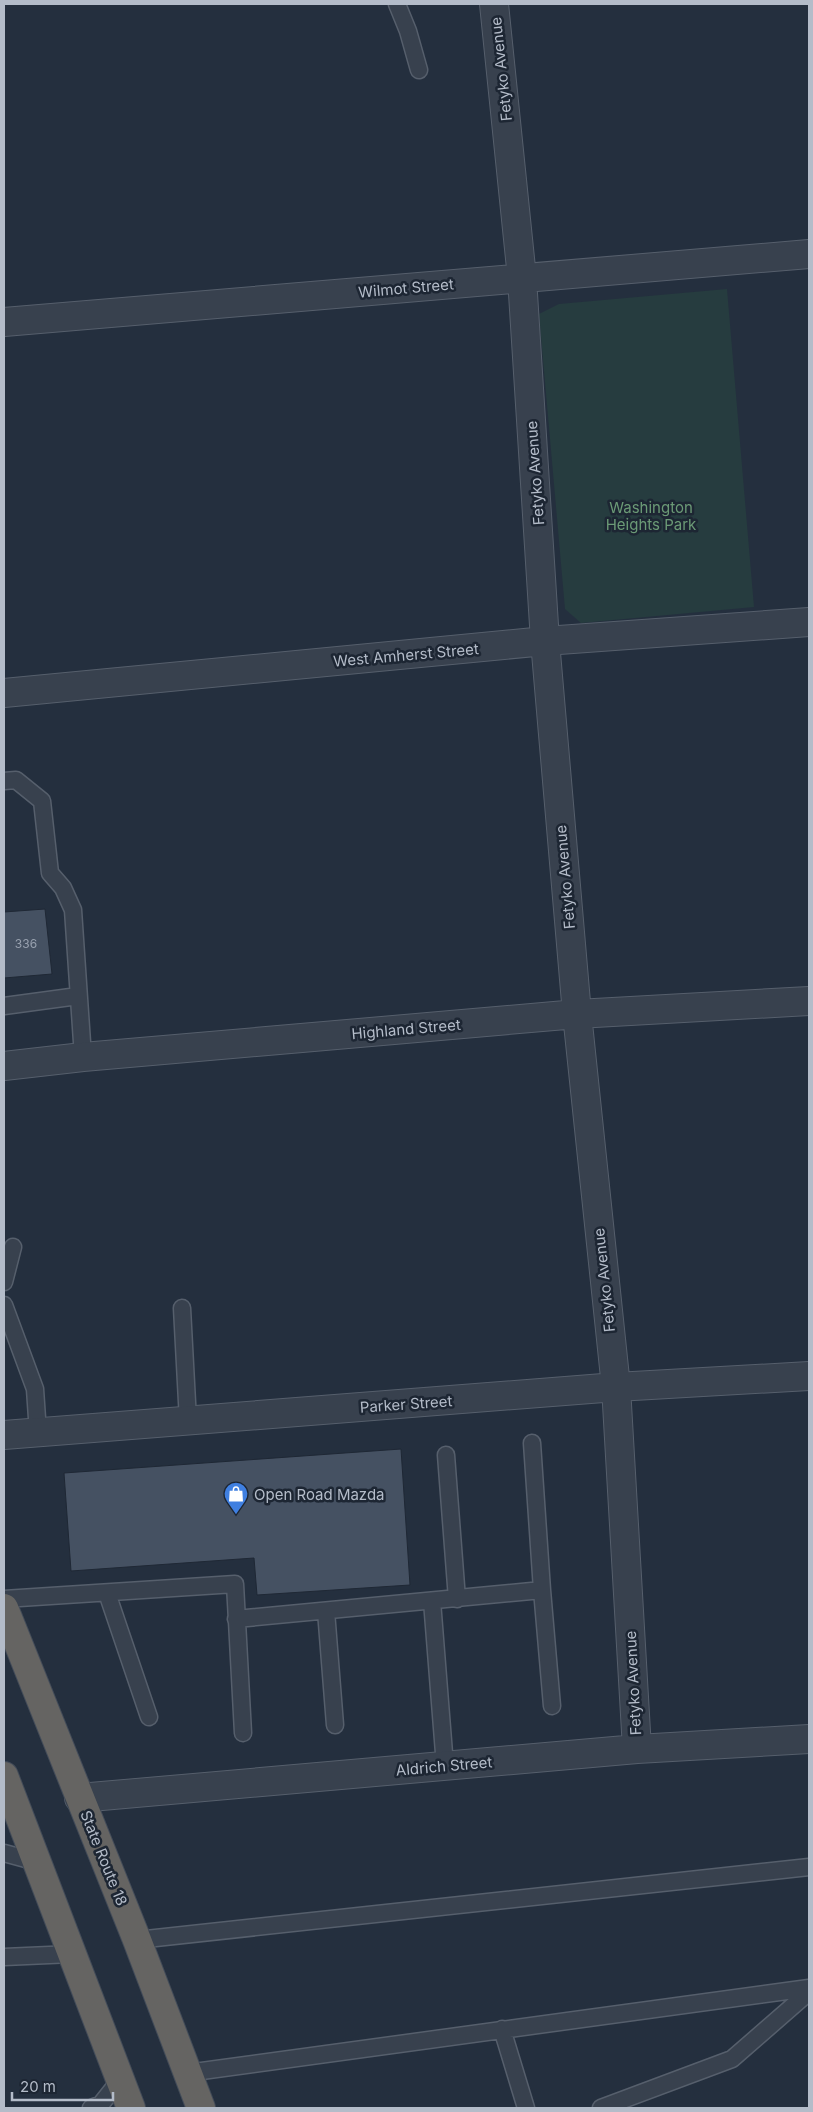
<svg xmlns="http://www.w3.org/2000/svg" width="813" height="2112" font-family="Inter,sans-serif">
<rect width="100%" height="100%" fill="#242f3e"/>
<!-- green -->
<path fill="#263c3f" d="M 727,289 L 754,607 L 581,623 L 565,609 L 539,314 L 559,304 Z"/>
<!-- building -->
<path fill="#455162" stroke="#1f2835" d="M 45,909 L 52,974 L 4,978 L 4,912 Z
M 401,1449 L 410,1585 L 257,1595 L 254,1558 L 71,1571 L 64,1473 Z"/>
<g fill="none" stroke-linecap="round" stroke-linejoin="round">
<defs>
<path id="service" d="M 397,4 L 408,31 L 419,70
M 4,781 L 16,780 L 42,801 L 50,873 L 63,888 L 73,910 L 83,1057
M 4,1006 L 78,996
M 4,1282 L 13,1247
M 4,1305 L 35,1389 L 38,1433
M 182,1308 L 188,1421
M 446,1455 L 457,1599
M 542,1590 L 552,1706
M 107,1593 L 149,1717
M 4,1599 L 235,1584 L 243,1733
M 432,1601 L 445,1766
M 326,1611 L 335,1725
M 236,1619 L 542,1590 L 532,1443
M 4,1853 L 37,1862
M 137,1940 L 809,1867
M 4,1957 L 72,1954
M 502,2029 L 526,2108
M 187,2073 L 809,1988
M 91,2108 L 101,2104 L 120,2080
M 601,2108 L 732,2059 L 809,1992"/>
<path id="minor" d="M 494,4 L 522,278 L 545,641 L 577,1014 L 616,1387 L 637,1749
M 4,322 L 809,254
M 4,693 L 545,641 L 809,622
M 4,1066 L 83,1057 L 577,1014 L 809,1001
M 4,1435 L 616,1387 L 809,1376
M 79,1798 L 637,1749 L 809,1739"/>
<path id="trunk" d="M 4,1608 L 137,1940 L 201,2108
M 4,1776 L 131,2108"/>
</defs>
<!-- service casing -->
<use href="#service" stroke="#565f6c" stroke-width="19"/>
<!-- minor casing -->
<use href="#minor" stroke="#565f6c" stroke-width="30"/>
<!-- trunk casing -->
<use href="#trunk" stroke="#434c59" stroke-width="30"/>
<!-- service -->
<use href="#service" stroke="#38414e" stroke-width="16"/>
<!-- minor -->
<use href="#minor" stroke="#38414e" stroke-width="28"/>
<!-- trunk -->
<use href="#trunk" stroke="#656462" stroke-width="28"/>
</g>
<!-- icons -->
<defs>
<symbol id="shop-pin" viewBox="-11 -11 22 30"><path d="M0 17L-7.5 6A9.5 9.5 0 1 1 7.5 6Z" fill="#3f7fe0" stroke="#1d2633"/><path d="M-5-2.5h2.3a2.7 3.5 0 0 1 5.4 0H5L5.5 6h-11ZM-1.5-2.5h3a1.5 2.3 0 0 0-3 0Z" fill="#fff"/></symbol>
</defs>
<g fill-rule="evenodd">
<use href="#shop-pin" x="222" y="1480" width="28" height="38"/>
</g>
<g text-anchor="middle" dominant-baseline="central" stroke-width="5" stroke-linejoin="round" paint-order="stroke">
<!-- number labels -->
<g font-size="12" fill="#98a1af">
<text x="26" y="943">336</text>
</g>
<!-- street labels -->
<g font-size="15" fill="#b4bcc9" stroke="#1d2633">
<text transform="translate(501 69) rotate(-96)">Fetyko Avenue</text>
<text transform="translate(406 288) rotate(-5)">Wilmot Street</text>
<text transform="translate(535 473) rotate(-94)">Fetyko Avenue</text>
<text transform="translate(406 655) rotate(-5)">West Amherst Street</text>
<text transform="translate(565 877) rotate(-95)">Fetyko Avenue</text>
<text transform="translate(406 1029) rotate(-5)">Highland Street</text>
<text transform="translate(604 1280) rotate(-96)">Fetyko Avenue</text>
<text transform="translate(406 1404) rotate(-4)">Parker Street</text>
<text transform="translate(633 1683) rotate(-93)">Fetyko Avenue</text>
<text transform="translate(444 1766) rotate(-5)">Aldrich Street</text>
<text transform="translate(104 1858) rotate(68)">State Route 18</text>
</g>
<!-- park labels -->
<g font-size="15" fill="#6b9a76" stroke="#1d2633">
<text x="651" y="507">Washington<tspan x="651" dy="17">Heights Park</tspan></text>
</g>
<!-- poi labels -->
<g font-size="15" fill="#b4bcc9" stroke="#1d2633" text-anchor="start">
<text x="254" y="1494">Open Road Mazda</text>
</g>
</g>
<!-- border -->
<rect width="813" height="2112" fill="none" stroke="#b4bcc9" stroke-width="10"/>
<!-- scale -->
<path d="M12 2092v8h101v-8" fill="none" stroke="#b4bcc9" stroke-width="2.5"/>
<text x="20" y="2092" font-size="15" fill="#b4bcc9" stroke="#1d2633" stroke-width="4" paint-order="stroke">20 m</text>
</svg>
